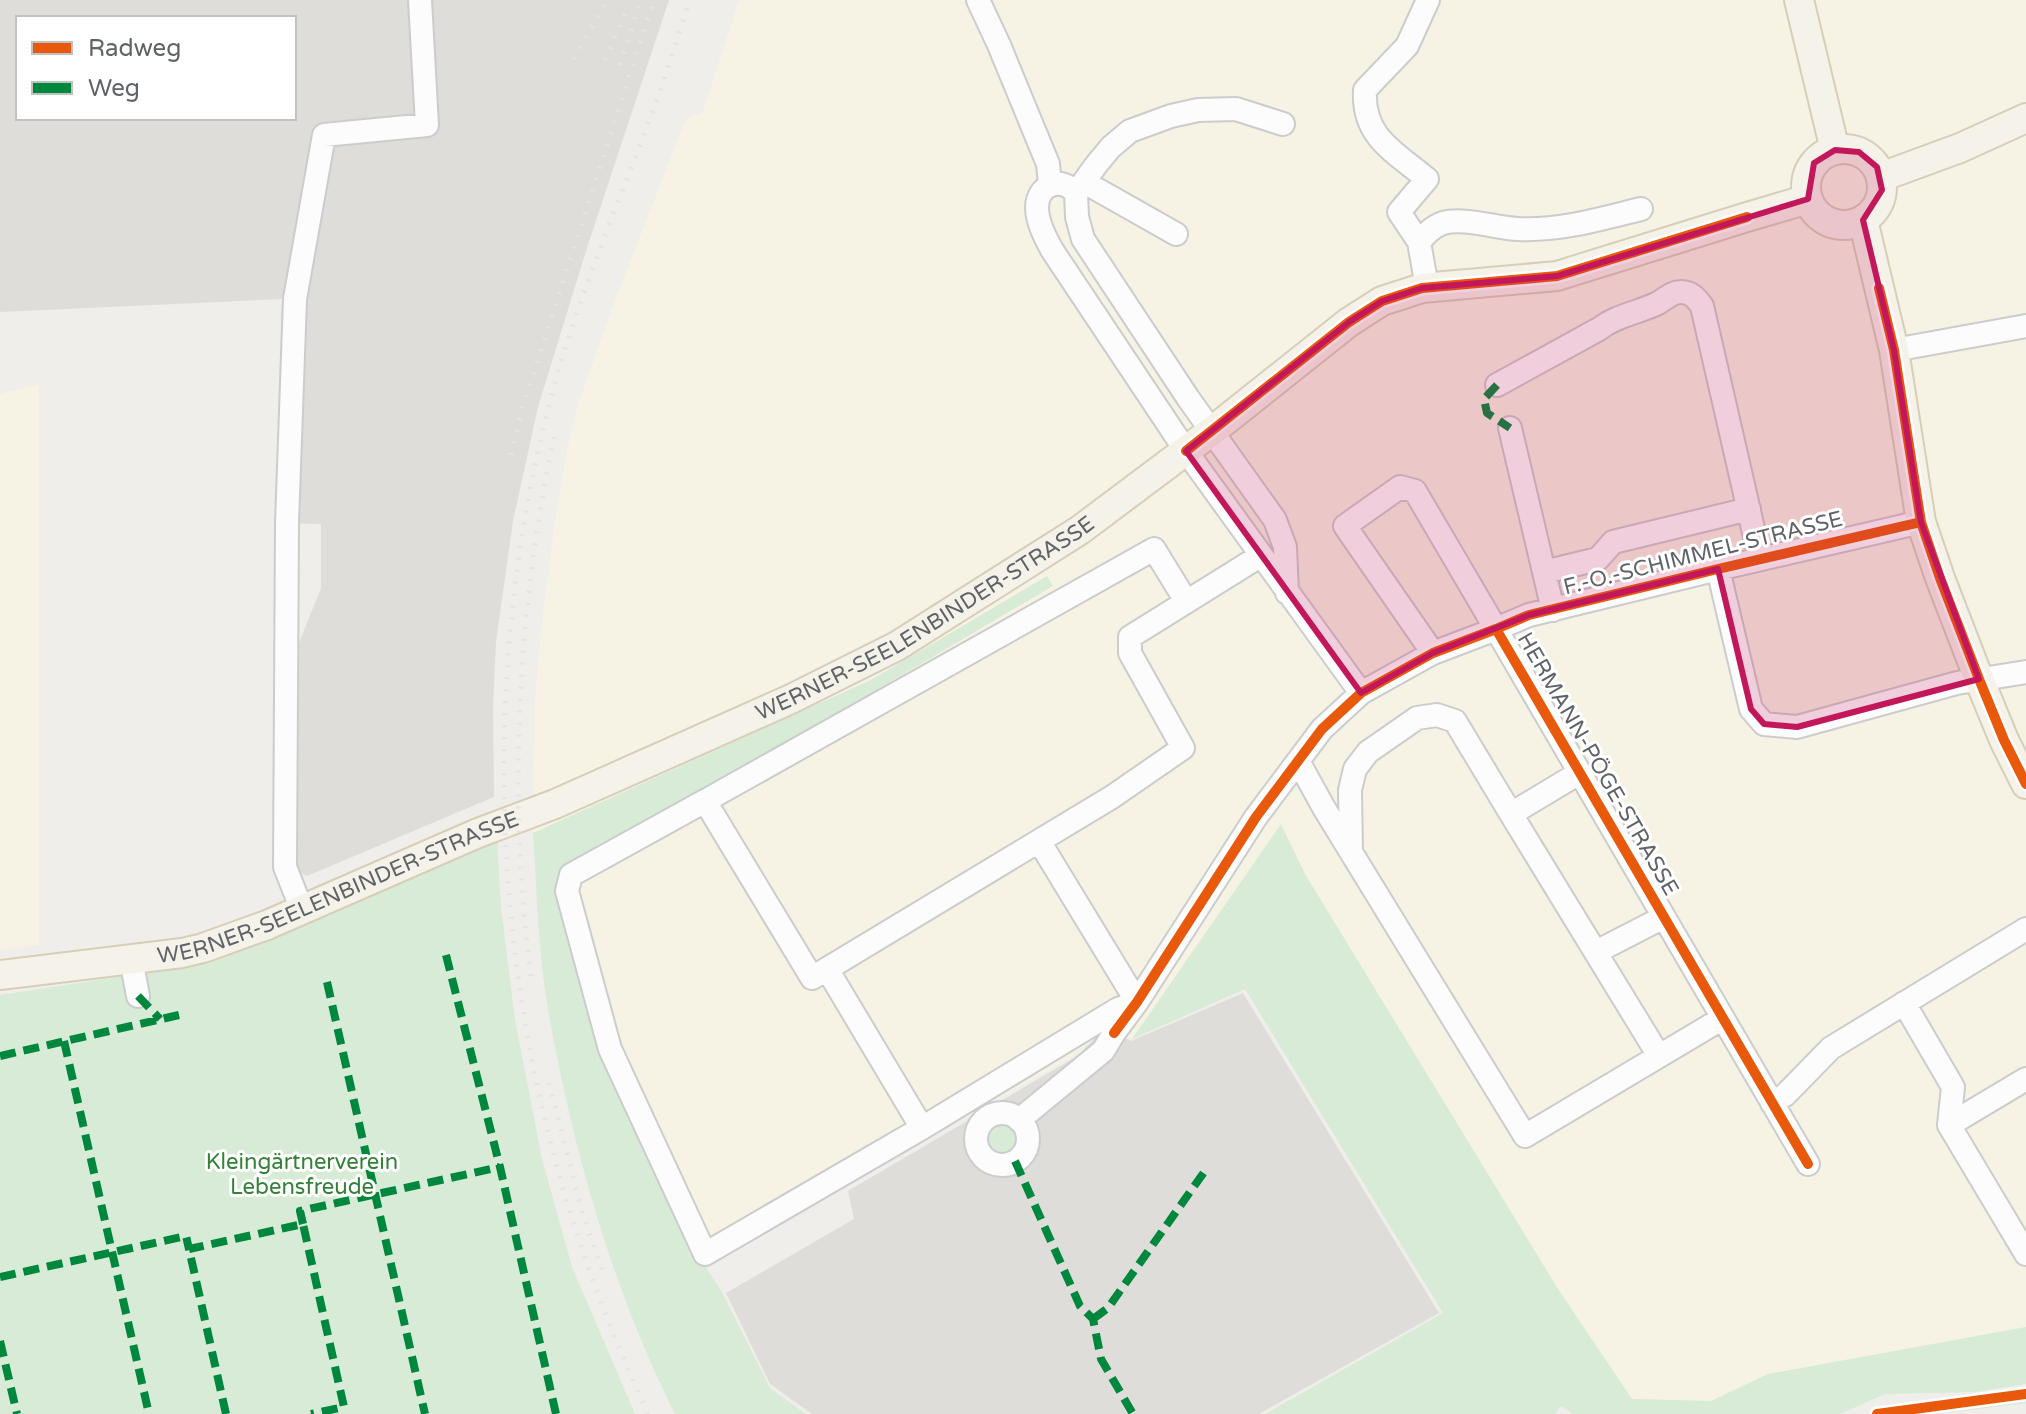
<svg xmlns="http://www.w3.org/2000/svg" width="2026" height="1414" font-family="'Varela Round',sans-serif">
<rect width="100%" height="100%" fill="#efeeea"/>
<!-- commercial -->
<path fill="#f7f3e4" d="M 739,0 L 2026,0 L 2026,1327 L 1768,1374 L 1711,1401 L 1632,1399 L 1558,1289 L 1305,874 L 1281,825 L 1132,1039 L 1106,1024 L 1078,1053 L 705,1266 L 604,1053 L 557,891 L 601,846 L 878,689 L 1053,586 L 1047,577 L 871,680 L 533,833 L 535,702 L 541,630 L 556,514 L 567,451 L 578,404 L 616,298 L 686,119 L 703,112 Z
M 39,384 L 39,945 L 0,950 L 0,394 Z"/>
<!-- industrial -->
<path fill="#dfddda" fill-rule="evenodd" d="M 0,0 L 669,0 L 586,251 L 538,407 L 513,521 L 496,642 L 493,704 L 494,797 L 307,876 L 297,871 L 293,867 L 295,653 L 321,588 L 321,524 L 276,523 L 282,299 L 0,312 ZM 18,18 L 294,18 L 294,118 L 18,118 Z
M 1243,993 L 1439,1313 L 1259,1414 L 812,1414 L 770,1384 L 726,1293 L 854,1219 L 848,1191 L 1079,1055 L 1106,1026 L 1114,1033 L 1131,1041 Z"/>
<!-- green -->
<path fill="#d8ebd6" d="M 1047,576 L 1053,586 L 878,689 L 601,846 L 566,869 L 604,1053 L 705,1266 L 722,1292 L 770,1388 L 806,1414 L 675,1414 C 612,1288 574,1153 549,1015 C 538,955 537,893 533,833 L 871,680 Z
M 1281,824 L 1305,874 L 1558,1289 L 1632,1399 L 1711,1401 L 1768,1374 L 2026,1327 L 2026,1384 L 1975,1392 L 1885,1394 L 1840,1414 L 1573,1414 L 1561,1406 L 1555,1414 L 1265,1414 L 1443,1313 L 1245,989 L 1132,1039 Z
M 497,839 L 501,907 L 515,1020 L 542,1159 L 572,1267 L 635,1414 L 0,1414 L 0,995 L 185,967 Z
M985 1138a17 17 0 1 1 34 0a17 17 0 1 1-34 0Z
M 2026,1397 L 2026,1403 L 1938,1414 L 1888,1414 Z"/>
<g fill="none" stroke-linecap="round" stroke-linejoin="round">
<defs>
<path id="minor" d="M 978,0 L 999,45 L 1048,164 L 1050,184
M 1283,124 L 1236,109 L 1198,110 L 1171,116 L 1130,131 L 1111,147 L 1096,165 L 1076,193 L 1077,217 L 1083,239 L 1188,398 L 1275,520 L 1285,547 L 1287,593
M 1084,182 L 1176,234
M 1076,193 C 1061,176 1038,184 1037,207 C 1037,222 1045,237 1052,250 L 1186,451 L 1361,693
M 1419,242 C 1426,234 1432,227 1443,223 C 1463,217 1496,228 1518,229 C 1560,231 1600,219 1641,209
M 1427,287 L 1419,242 L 1399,212 L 1427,179 C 1395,152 1362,137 1365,90 L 1407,46 L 1428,0
M 1894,350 L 2026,326
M 1497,385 L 1599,329 C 1617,315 1638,313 1658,303 C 1665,299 1672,292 1681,292 C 1691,292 1696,298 1702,306 L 1760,559
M 1510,428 L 1553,610
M 1718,569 L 1751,709 L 1764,724 L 1797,727 L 1957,683 L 2026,672
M 1544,572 L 1598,559 L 1613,542 L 1749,509
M 1186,601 L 1154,549 L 705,801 L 812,978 L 1112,797 L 1183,748 L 1130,653 L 1130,637 L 1260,556
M 1433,653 L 1345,526 L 1400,487 L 1415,491 L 1496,629 L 1529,615 L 1718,569 L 1921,522
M 1298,761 L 1324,808 L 1525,1136 L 1723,1018
M 705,801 L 571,875 L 567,891 L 610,1049 L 705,1254 L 922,1128 L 1118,1009 L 1137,1002 L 1039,841
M 1511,814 L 1659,1056
M 1351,851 L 1350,790 L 1355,769 L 1368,752 L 1417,718 L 1437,715 L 1455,721 L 1511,814 L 1579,773
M 302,910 L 285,867 L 287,523 L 295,299 L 324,135 L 427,125 L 420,0
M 1596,952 L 1664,917
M 131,959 L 138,996
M 827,969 L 922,1128
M 1904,1003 L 1953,1087 L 1949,1125 L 2026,1254
M 1772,1103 L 1785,1095 L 1831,1048 L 2026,929
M976 1139a26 26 0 1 1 52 0a26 26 0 1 1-52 0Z
M 1019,1120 L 1103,1051 L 1114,1033 L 1137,1002 L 1256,817 L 1322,729 L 1361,693 L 1433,653 L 1496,629 L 1808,1164
M 1949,1125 L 2026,1079"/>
<g id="major">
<path d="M 1799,0 L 1835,150"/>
<circle cx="1844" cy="187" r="38"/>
<path d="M 1881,177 L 1960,148 L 2026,118"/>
<path d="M 1863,220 L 1894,350 L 1921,522 L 1940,578 L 1979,679 L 2004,740 L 2026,784"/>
<path id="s1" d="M 0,975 L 182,953 L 203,948 L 267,925 L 478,833 L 555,804 L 791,699 L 897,646 L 1080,530 L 1212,431 L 1349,322 L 1382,301 L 1422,288 L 1557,276 L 1747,217 L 1808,199"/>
</g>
</defs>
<!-- minor casing -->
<use href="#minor" stroke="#cbcccc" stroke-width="26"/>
<!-- major casing -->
<use href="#major" stroke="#d7ceb8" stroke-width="32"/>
<!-- minor -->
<use href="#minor" stroke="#fdfcfc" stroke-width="22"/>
<!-- major -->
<use href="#major" stroke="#f4f2e9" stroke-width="28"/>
<!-- rail -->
<path stroke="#e4e4e4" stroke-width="5" stroke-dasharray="2 10" stroke-linecap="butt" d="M 574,59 L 607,0
M 605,60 L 627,9
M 620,65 L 641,0
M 511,455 L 523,406 L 654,0
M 531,976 C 507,797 518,603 556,427
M 549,1083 L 582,1211 L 605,1279
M 648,1414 C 609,1329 576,1242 553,1152 C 490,912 487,650 548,409 C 572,314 610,224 645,132 C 662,89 675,44 690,0"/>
<!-- quiet -->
<path stroke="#00873e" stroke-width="8" stroke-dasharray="16 8" stroke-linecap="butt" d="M 17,66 L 18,66
M 1497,385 L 1484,399 L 1487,413 L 1510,428
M 446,955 L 500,1167 L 556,1414
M 327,982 L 425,1414
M 138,996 L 160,1019
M 64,1041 L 149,1414
M 0,1056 L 179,1015
M 1015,1161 L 1080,1306 L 1093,1319 L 1101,1359 L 1133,1414
M 303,1224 L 300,1211 L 500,1167
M 0,1277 L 186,1236 L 189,1249
M 1093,1319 L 1108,1308 L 1207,1168
M 0,1341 L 17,1414
M 226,1414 L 189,1249 L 303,1224 L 344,1407 L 311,1414"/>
<defs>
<path id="cycleway" d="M 1879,288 L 1894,350 L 1921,522 L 1940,578 L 1979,679 L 2004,740 L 2026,784
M 1186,451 L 1349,322 L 1382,301 L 1422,288 L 1557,276 L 1747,217
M 1496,629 L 1529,615 L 1718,569 L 1921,522
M 1114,1033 L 1137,1002 L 1256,817 L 1322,729 L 1361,693 L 1433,653 L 1496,629 L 1808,1164
M 1877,1414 L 2026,1394"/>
</defs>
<!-- cycleway casing -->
<use href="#cycleway" stroke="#fff" stroke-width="15"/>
<!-- cycleway -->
<use href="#cycleway" stroke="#e8590c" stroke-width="10"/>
</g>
<!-- marked area -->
<path fill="#c2185b" fill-opacity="0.2" stroke="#c2185b" stroke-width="6" stroke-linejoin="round" d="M 1835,150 L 1859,152 L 1877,167 L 1882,190 L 1863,220 L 1894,350 L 1921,522 L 1979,679 L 1797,727 L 1764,724 L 1751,709 L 1718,569 L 1529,615 L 1433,653 L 1361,693 L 1186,451 L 1349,322 L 1382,301 L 1422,288 L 1557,276 L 1808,199 L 1814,163 Z"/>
<g text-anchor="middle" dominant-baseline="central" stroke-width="6" stroke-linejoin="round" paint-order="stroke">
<!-- street labels -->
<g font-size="22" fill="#5f6368" stroke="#fff">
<text transform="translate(1703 553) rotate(-14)">F.-O.-SCHIMMEL-STRASSE</text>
<text stroke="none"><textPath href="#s1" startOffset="1000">WERNER-SEELENBINDER-STRASSE</textPath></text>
<text transform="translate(1598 764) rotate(60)">HERMANN-PÖGE-STRASSE</text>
<text stroke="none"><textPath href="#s1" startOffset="352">WERNER-SEELENBINDER-STRASSE</textPath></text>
</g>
<!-- park labels -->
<g font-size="22" fill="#348238" stroke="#fff">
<text x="302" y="1162">Kleingärtnerverein<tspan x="302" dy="25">Lebensfreude</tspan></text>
</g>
</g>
<!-- legend -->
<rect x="16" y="16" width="280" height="104" fill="#ffffff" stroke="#bfc1c3" stroke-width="2"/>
<rect x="32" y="42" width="40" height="12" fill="#e8590c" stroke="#bfc1c3" stroke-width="2"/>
<text x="88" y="56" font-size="24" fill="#5f6368">Radweg</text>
<rect x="32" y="82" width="40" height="12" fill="#00873e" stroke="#bfc1c3" stroke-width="2"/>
<text x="88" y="96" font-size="24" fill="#5f6368">Weg</text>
</svg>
